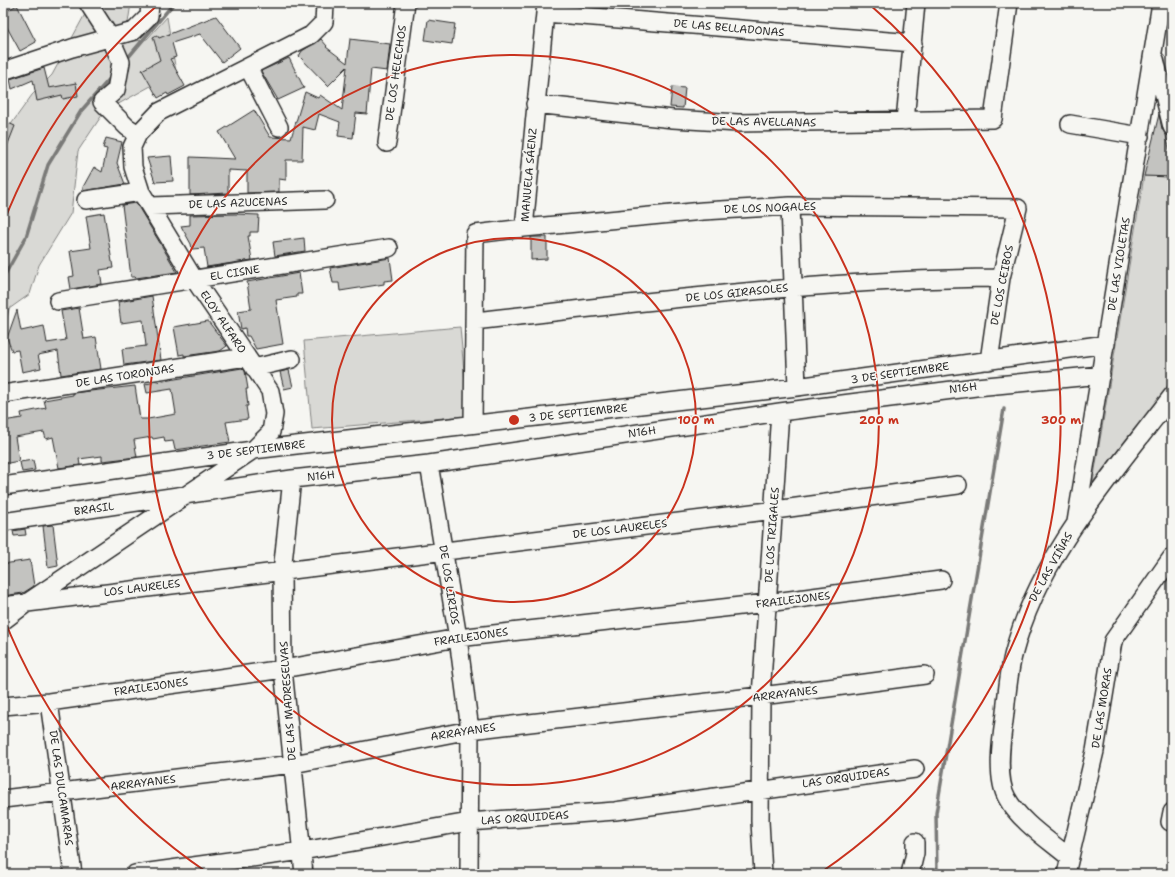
<svg xmlns="http://www.w3.org/2000/svg" width="1175" height="877" font-family="'Shantell Sans',sans-serif">
<rect width="100%" height="100%" fill="#f6f6f2"/>
<filter id="ink" filterUnits="userSpaceOnUse"><feTurbulence type="fractalNoise" baseFrequency=".025" numOctaves="2"/><feDisplacementMap in="SourceGraphic" scale="8" xChannelSelector="R" yChannelSelector="G"/><feConvolveMatrix kernelMatrix="1 2 1 2 8 2 1 2 1" color-interpolation-filters="sRGB"/></filter>
<g filter="url(#ink)">
<!-- green -->
<path fill="#d9d9d5" stroke="#828280" d="M 91,3 L 131,3 L 125,43 L 147,39 L 167,17 L 176,72 L 104,112 L 78,151 L 71,213 L 39,265 L 30,294 L 9,309 L 3,337 L 3,143 L 7,130 L 32,95 L 52,75 Z
M 1144,176 L 1172,177 L 1172,380 L 1093,482 Z
M 460,327 L 468,416 L 312,429 L 304,341 Z"/>
<g fill="none" stroke-linecap="round" stroke-linejoin="round">
<!-- stream -->
<path stroke="#7a7a78" stroke-width="3.5" d="M 126,60 L 174,3
M 3,278 L 26,237 L 48,165 L 81,111 L 113,75
M 937,874 L 936,813 L 1004,409
M 1169,874 L 1172,870"/>
</g>
<!-- building -->
<path fill="#c3c3c0" stroke="#2b2b2b" d="M 17,5 L 36,42 L 20,51 L 3,20 L 3,13 Z
M 216,16 L 240,48 L 222,62 L 200,34 L 172,43 L 176,57 L 170,59 L 185,86 L 168,95 L 167,93 L 158,98 L 142,70 L 160,60 L 153,37 L 157,35 L 159,38 Z
M 428,20 L 455,24 L 452,44 L 425,40 Z
M 321,39 L 327,46 L 326,47 L 347,63 L 350,39 L 390,44 L 387,71 L 371,69 L 367,114 L 356,113 L 353,138 L 338,136 L 340,122 L 319,114 L 315,130 L 303,127 L 302,160 L 286,160 L 286,180 L 279,179 L 279,192 L 247,193 L 247,171 L 228,170 L 228,193 L 190,195 L 190,157 L 235,159 L 219,132 L 254,110 L 270,137 L 291,138 L 305,92 L 318,98 L 320,95 L 342,110 L 347,67 L 328,86 L 299,56 L 302,51 Z
M 289,58 L 304,88 L 278,100 L 261,71 Z
M 44,68 L 49,88 L 76,83 L 78,96 L 63,99 L 62,95 L 37,101 L 33,80 L 12,89 L 10,79 Z
M 672,87 L 685,88 L 683,108 L 670,107 Z
M 1159,114 L 1162,129 L 1166,135 L 1172,161 L 1172,177 L 1144,176 Z
M 6,122 L 15,126 L 4,154 L 3,129 Z
M 106,138 L 122,142 L 117,163 L 125,184 L 83,191 L 83,187 L 94,167 L 102,172 L 107,149 L 103,148 Z
M 171,156 L 173,181 L 155,182 L 147,158 Z
M 136,203 L 163,248 L 177,272 L 136,278 L 135,277 L 131,277 L 122,205 Z
M 104,213 L 113,268 L 100,270 L 102,284 L 71,289 L 69,277 L 74,276 L 70,251 L 91,248 L 86,216 Z
M 235,214 L 259,215 L 258,232 L 250,232 L 250,236 L 248,236 L 252,260 L 207,267 L 204,248 L 192,249 L 191,244 L 181,226 L 190,225 L 190,215 Z
M 531,237 L 547,237 L 547,259 L 531,260 Z
M 304,238 L 305,251 L 275,256 L 273,242 Z
M 390,258 L 393,280 L 384,281 L 384,284 L 340,291 L 339,283 L 333,283 L 330,268 Z
M 299,273 L 302,294 L 297,294 L 297,297 L 276,300 L 283,344 L 256,349 L 249,336 L 246,336 L 245,328 L 241,329 L 238,311 L 251,309 L 247,282 Z
M 152,296 L 161,360 L 124,365 L 122,349 L 146,346 L 143,320 L 121,323 L 118,302 Z
M 79,308 L 84,339 L 96,337 L 101,369 L 61,375 L 58,351 L 38,355 L 41,368 L 22,372 L 18,350 L 12,351 L 7,338 L 17,310 L 21,331 L 44,326 L 47,343 L 66,340 L 61,311 Z
M 208,321 L 227,346 L 220,351 L 184,356 L 184,354 L 179,355 L 174,327 Z
M 242,368 L 245,371 L 248,389 L 246,389 L 248,406 L 246,406 L 248,419 L 226,422 L 230,442 L 175,450 L 173,441 L 165,442 L 164,437 L 153,439 L 152,437 L 134,440 L 137,457 L 102,461 L 102,456 L 79,459 L 80,465 L 59,468 L 53,437 L 46,439 L 44,432 L 15,437 L 19,461 L 3,464 L 3,421 L 22,418 L 21,413 L 46,408 L 44,400 L 73,395 L 73,393 L 135,386 L 140,419 L 148,419 L 176,414 L 172,389 L 147,393 L 145,384 Z
M 289,370 L 293,387 L 284,389 L 280,372 Z
M 33,460 L 35,470 L 22,472 L 20,462 Z
M 53,525 L 58,566 L 48,568 L 43,526 Z
M 25,529 L 26,535 L 14,536 L 13,531 Z
M 30,560 L 34,586 L 23,593 L 3,596 L 3,564 Z"/>
<g fill="none" stroke-linecap="round" stroke-linejoin="round">
<defs>
<path id="minor" d="M 88,3 L 110,37 L 121,62 L 116,90 L 102,102 L 127,127 L 138,134
M 545,13 L 913,43
M 1155,59 L 1172,127
M 248,67 L 279,127
M 3,71 L 72,48 L 134,31 L 149,16 L 150,3
M 535,104 L 673,119 L 738,123 L 993,119 L 1009,3
M 905,121 L 916,3
M 1070,124 L 1140,136
M 387,143 L 406,3
M 86,200 L 141,192
M 151,206 L 325,200
M 790,206 L 797,387
M 524,228 L 703,211 L 790,206 L 1018,208 L 1001,278 L 989,361
M 58,301 L 389,248
M 474,321 C 649,302 824,279 1001,278
M 254,368 L 292,359
M 3,394 L 246,357
M 473,424 L 475,234 L 524,228 L 546,3
M 429,464 L 458,638 L 470,730 L 469,874
M 292,479 L 282,572 L 283,669 L 304,874
M 3,486 L 253,450 L 797,387 L 1106,344
M 3,522 L 292,479 L 429,464 L 780,412 L 976,387 L 1101,375
M 1076,522 L 1161,3
M 3,606 L 775,510 L 958,485
M 3,621 L 28,602 L 253,450 L 271,432 L 274,414 L 270,391 L 194,279 L 141,192 L 133,167 L 132,147 L 138,134 L 159,112 L 311,35 L 324,22 L 325,5 L 323,3
M 49,702 L 73,874
M 3,706 L 49,702 L 283,669 L 458,638 L 767,603 L 941,580
M 3,799 L 293,764 L 470,730 L 828,688 L 925,675
M 1170,822 L 1172,812
M 1070,858 C 1050,841 1019,821 1007,798 C 996,779 1001,742 1004,721 C 1007,698 1008,673 1014,652 C 1039,555 1113,474 1172,396
M 135,874 L 302,851 L 469,822 L 615,811 L 915,769
M 763,874 L 760,821 L 761,696 L 780,412
M 910,874 L 915,853 L 915,842
M 1066,874 L 1095,751 L 1113,641 L 1172,557"/>
</defs>
<!-- minor casing -->
<use href="#minor" stroke="#2b2b2b" stroke-width="20"/>
<!-- minor -->
<use href="#minor" stroke="#f6f6f2" stroke-width="17"/>
</g>
</g>
<!-- distance rings -->
<g fill="none" stroke="#c8321e" stroke-width="2">
<circle cx="514" cy="420" r="182"/>
<circle cx="514" cy="420" r="365"/>
<path d="M208 873A547 547 0 0 1 3 616M3 224A547 547 0 0 1 159 4M869 4A547 547 0 0 1 820 873"/>
</g>
<g text-anchor="middle" dominant-baseline="central" stroke-width="3" stroke-linejoin="round" paint-order="stroke">
<!-- street labels -->
<g font-size="11" fill="#2b2b2b" stroke="#f6f6f2">
<text transform="translate(729 28) rotate(5)">DE LAS BELLADONAS</text>
<text transform="translate(396 73) rotate(-82)">DE LOS HELECHOS</text>
<text transform="translate(764 122) rotate(1)">DE LAS AVELLANAS</text>
<text transform="translate(529 175) rotate(-85)">MANUELA SÁENZ</text>
<text transform="translate(238 203) rotate(-2)">DE LAS AZUCENAS</text>
<text transform="translate(770 208) rotate(-2)">DE LOS NOGALES</text>
<text transform="translate(1119 264) rotate(-81)">DE LAS VIOLETAS</text>
<text transform="translate(235 273) rotate(-9)">EL CISNE</text>
<text transform="translate(1002 285) rotate(-79)">DE LOS CEIBOS</text>
<text transform="translate(737 293) rotate(-6)">DE LOS GIRASOLES</text>
<text transform="translate(223 322) rotate(56)">ELOY ALFARO</text>
<text transform="translate(900 373) rotate(-8)">3 DE SEPTIEMBRE</text>
<text transform="translate(125 376) rotate(-9)">DE LAS TORONJAS</text>
<text transform="translate(963 388) rotate(-7)">N16H</text>
<text transform="translate(578 413) rotate(-6)">3 DE SEPTIEMBRE</text>
<text transform="translate(642 432) rotate(-8)">N16H</text>
<text transform="translate(256 450) rotate(-7)">3 DE SEPTIEMBRE</text>
<text transform="translate(321 476) rotate(-6)">N16H</text>
<text transform="translate(94 509) rotate(-8)">BRASIL</text>
<text transform="translate(620 529) rotate(-7)">DE LOS LAURELES</text>
<text transform="translate(772 535) rotate(-86)">DE LOS TRIGALES</text>
<text transform="translate(1051 567) rotate(-61)">DE LAS VIÑAS</text>
<text transform="translate(449 585) rotate(81)">DE LOS LIRIOS</text>
<text transform="translate(142 588) rotate(-7)">LOS LAURELES</text>
<text transform="translate(793 600) rotate(-7)">FRAILEJONES</text>
<text transform="translate(471 637) rotate(-8)">FRAILEJONES</text>
<text transform="translate(151 687) rotate(-8)">FRAILEJONES</text>
<text transform="translate(785 694) rotate(-7)">ARRAYANES</text>
<text transform="translate(288 701) rotate(-94)">DE LAS MADRESELVAS</text>
<text transform="translate(1102 708) rotate(-81)">DE LAS MORAS</text>
<text transform="translate(463 732) rotate(-9)">ARRAYANES</text>
<text transform="translate(846 778) rotate(-8)">LAS ORQUIDEAS</text>
<text transform="translate(143 783) rotate(-7)">ARRAYANES</text>
<text transform="translate(61 788) rotate(82)">DE LAS DULCAMARAS</text>
<text transform="translate(525 818) rotate(-4)">LAS ORQUIDEAS</text>
</g>
</g>
<circle cx="514" cy="420" r="6" fill="#c8321e" stroke="#f6f6f2" stroke-width="2"/>
<g font-size="12" text-anchor="middle" font-weight="bold" fill="#c8321e" stroke="#f6f6f2" stroke-width="3" stroke-linejoin="round" paint-order="stroke">
<text x="696" y="424">100 m</text>
<text x="879" y="424">200 m</text>
<text x="1061" y="424">300 m</text>
</g>
<!-- margin -->
<rect width="1175" height="877" fill="none" stroke="#f6f6f2" stroke-width="16"/>
<rect x="8" y="8" width="1159" height="861" fill="none" stroke="#2b2b2b" stroke-width="1.5" filter="url(#ink)"/>
</svg>
